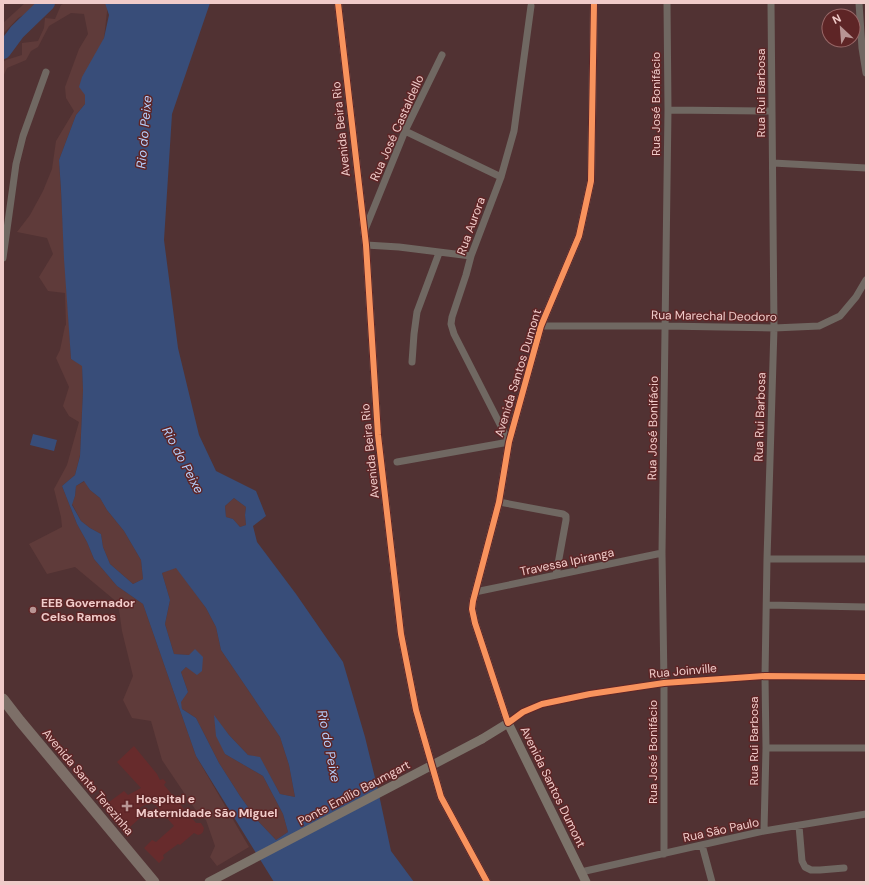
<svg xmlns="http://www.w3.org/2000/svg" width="869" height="885" font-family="'DM Sans',sans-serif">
<rect width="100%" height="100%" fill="#513233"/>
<!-- built -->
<path fill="#672b2c" d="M 134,746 L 157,774 L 160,780 L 163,779 L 166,782 L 164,785 L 196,823 L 201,823 L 204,828 L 203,832 L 201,834 L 198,835 L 194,833 L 180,845 L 178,844 L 163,855 L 164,858 L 159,863 L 144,848 L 152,840 L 156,842 L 174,826 L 152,801 L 136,810 L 141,817 L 130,827 L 109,802 L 124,791 L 128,795 L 141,788 L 117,762 Z"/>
<!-- green -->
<path fill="#5f3b3a" d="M 25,3 L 41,3 L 33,10 L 18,18 L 3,34 L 3,23 Z
M 65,3 L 108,3 L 104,38 L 85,104 L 76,115 L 59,160 L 71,359 L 82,365 L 83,390 L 80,455 L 75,475 L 62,486 L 77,524 L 87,542 L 94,559 L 117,586 L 143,604 L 196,756 L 249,847 L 217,866 L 210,857 L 215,846 L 206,820 L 195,809 L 162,760 L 151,721 L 132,718 L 123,700 L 133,676 L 122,631 L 118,603 L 75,567 L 47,574 L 29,544 L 62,527 L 61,517 L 54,489 L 67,465 L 79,422 L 69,416 L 63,406 L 69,387 L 56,358 L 60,350 L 65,326 L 66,325 L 65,293 L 48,291 L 39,277 L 53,254 L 47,238 L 17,232 L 30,215 L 43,191 L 52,169 L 56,141 L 74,111 L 66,98 L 65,87 L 79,49 L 88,34 L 84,14 L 71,13 L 49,26 L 38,47 L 31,51 L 26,60 L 7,68 L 3,77 L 3,62 L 6,60 L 22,55 L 22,43 L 38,41 L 44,28 L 45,18 L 55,19 L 61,5 Z
M 85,481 L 90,490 L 100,498 L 107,510 L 124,531 L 141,560 L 143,579 L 133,584 L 110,564 L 103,547 L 101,534 L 90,528 L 81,521 L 72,504 L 75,496 L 76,486 Z
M 234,498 L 246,507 L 245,515 L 246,525 L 240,527 L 233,519 L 226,517 L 225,506 Z
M 176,567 L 206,608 L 216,627 L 221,650 L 280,737 L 289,765 L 295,797 L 280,794 L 260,758 L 248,755 L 229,735 L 214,716 L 225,754 L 263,776 L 283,814 L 288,832 L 276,840 L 258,821 L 240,796 L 219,763 L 196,718 L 182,709 L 180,702 L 188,692 L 181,672 L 186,667 L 189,655 L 174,654 L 165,624 L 170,600 L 162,573 Z"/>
<!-- water -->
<path fill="#384d79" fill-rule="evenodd" d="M 105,3 L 210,3 L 172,114 L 164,240 L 178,348 L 199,435 L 216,471 L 256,491 L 266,516 L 253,526 L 257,542 L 296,594 L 343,662 L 365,737 L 378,790 L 391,851 L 414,882 L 274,882 L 196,756 L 143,604 L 117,586 L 94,559 L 87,542 L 77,524 L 62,486 L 75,475 L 80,456 L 83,390 L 82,366 L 71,359 L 64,259 L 61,190 L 59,160 L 76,115 L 85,104 L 85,95 L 79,87 L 82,77 L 104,38 L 109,15 ZM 84,481 L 90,490 L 100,498 L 107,510 L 124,531 L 141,560 L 143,579 L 133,584 L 110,564 L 103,547 L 101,534 L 90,528 L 81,521 L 72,505 L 75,496 L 76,486 ZM 234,498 L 246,507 L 245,515 L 246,525 L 240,527 L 233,519 L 226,517 L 225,506 ZM 176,568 L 206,608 L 216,627 L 221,650 L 280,737 L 289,765 L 295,797 L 280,794 L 260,757 L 248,755 L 229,735 L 214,715 L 216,736 L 225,754 L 263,776 L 283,814 L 288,832 L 276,840 L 258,821 L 240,796 L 219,763 L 196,718 L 182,709 L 181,702 L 188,692 L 181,672 L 186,667 L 197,675 L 202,671 L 203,657 L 195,649 L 189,655 L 174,654 L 165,624 L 170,600 L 162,573 Z
M 33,434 L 57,440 L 54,451 L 30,445 Z"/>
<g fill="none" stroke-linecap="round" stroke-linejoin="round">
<!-- river -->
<path stroke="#384d79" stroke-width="16" d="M 3,51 L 17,32 L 47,3"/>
<!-- minor -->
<path stroke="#706862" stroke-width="7" d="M 859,3 L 862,48 L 866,73
M 668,110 L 772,111
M 405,131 L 501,177
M 773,163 L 866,168
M 364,232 L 405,131 L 442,55
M 366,245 L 399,247 L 471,256
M 3,258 L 16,164 L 23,136 L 46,72
M 541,326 L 665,326 L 774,328 L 819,326 L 840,316 L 856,297 L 866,280
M 412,362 L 414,334 L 417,312 L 439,253
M 397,462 L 509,442 L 454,334 L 451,324 L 452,317 L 466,275 L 471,256 L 501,177 L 514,131 L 531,6
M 499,502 L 563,514 L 566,516 L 566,520 L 556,575
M 767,559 L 866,559
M 475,592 L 662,553
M 767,605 L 866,607
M 508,723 L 523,712 L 542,704 L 590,694 L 664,683 L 765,676 L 866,677
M 766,748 L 866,748
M 799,826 L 802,861 L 805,867 L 811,870 L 820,870 L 844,868
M 764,831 L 766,748 L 765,676 L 767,559 L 774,328 L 771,3
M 702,845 L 712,882
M 664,854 L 664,683 L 662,553 L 668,110 L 667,3
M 581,872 L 764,831 L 866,814"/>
<!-- tertiary -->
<path stroke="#706862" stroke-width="8" d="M 338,3 L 366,245 L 378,435 L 401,634 L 416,710 L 441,797 L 487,882
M 508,723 L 475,623 L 472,609 L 473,601 L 499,502 L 509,442 L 541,326 L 579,236 L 591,181 L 594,3"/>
<!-- secondary -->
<path stroke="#7c736a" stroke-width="9" d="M 482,739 L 508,723 L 586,882"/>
<!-- primary -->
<path stroke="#7d6f68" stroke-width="11" d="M 3,699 L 20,721 L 154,882"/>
<!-- secondary-bridge -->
<path stroke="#7c736a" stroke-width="9" d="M 209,882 L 482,739"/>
<defs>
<path id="cycleway" d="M 338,3 L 366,245 L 378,435 L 401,634 L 416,710 L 441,797 L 487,882
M 594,3 L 591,181 L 579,236 L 541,326 L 509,442 L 499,502 L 473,601 L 472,609 L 475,623 L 508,723 L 523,712 L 542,704 L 590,694 L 664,683 L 765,676 L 866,677"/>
</defs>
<!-- cycleway casing -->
<use href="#cycleway" stroke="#5e2526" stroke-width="8"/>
<!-- cycleway -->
<use href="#cycleway" stroke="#f8935d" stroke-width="6"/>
</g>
<!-- markers -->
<g fill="#b89594" stroke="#5e2526" stroke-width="1.5">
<circle cx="33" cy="610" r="4"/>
<path d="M125 800h4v4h4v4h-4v4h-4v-4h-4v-4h4z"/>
</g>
<g text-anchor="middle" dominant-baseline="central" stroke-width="3" stroke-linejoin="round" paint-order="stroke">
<!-- street labels -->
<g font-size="12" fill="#f0cbc9" stroke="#5e2526">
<text transform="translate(761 93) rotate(-90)">Rua Rui Barbosa</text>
<text transform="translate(656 104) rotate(-90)">Rua José Bonifácio</text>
<text transform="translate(397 128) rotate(-66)">Rua José Castaldello</text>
<text transform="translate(341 129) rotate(-96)">Avenida Beira Rio</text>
<text transform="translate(471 226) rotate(-70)">Rua Aurora</text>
<text transform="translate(714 316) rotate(1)">Rua Marechal Deodoro</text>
<text transform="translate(518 373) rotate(-73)">Avenida Santos Dumont</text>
<text transform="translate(760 417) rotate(-88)">Rua Rui Barbosa</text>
<text transform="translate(653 428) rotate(-89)">Rua José Bonifácio</text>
<text transform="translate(370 451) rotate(-96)">Avenida Beira Rio</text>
<text transform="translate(567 562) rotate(-12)">Travessa Ipiranga</text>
<text transform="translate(683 671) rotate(-5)">Rua Joinville</text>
<text transform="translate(754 741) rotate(-90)">Rua Rui Barbosa</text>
<text transform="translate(653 752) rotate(-90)">Rua José Bonifácio</text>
<text transform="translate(88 782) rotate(50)">Avenida Santa Terezinha</text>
<text transform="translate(553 787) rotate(64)">Avenida Santos Dumont</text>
<text transform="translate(354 793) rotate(-28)">Ponte Emílio Baumgart</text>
<text transform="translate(721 830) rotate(-12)">Rua São Paulo</text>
</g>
<!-- poi labels -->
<g font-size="12" font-weight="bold" fill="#f0cbc9" stroke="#5e2526" text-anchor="start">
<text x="41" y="603">EEB Governador<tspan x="41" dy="14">Celso Ramos</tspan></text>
<text x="136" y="799">Hospital e<tspan x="136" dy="14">Maternidade São Miguel</tspan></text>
</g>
<!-- water labels -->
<g font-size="13" font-style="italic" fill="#b5cffc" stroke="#5e2526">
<text transform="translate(144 132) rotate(-85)">Rio do Peixe</text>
<text transform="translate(183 460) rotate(62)">Rio do Peixe</text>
<text transform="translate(329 746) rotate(79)">Rio do Peixe</text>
</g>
</g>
<!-- border -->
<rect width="869" height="885" fill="none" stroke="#f0cbc9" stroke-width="8"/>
<!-- north arrow -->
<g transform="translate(841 28) rotate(334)"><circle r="19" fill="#5e2526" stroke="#986767"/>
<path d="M0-3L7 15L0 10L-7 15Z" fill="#b89594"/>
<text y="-6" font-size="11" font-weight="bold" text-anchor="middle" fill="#f0cbc9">N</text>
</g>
</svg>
